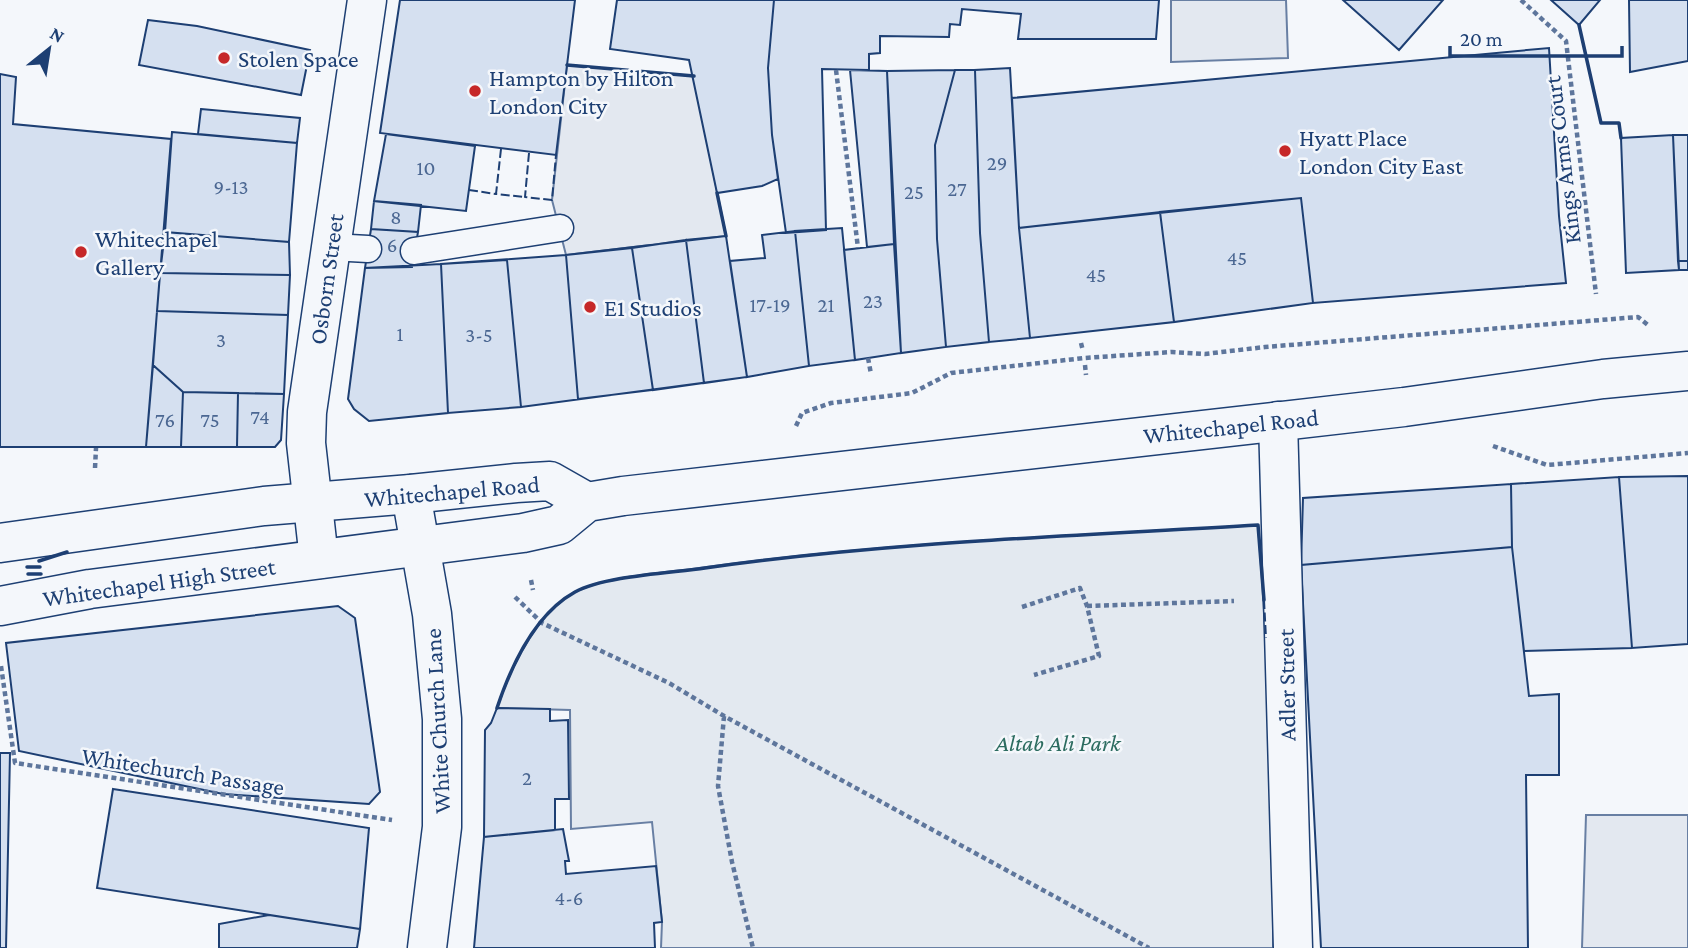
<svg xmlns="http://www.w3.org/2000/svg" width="1688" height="948" font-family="'Crimson Pro',serif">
<rect width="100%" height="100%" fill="#f4f7fb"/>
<!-- green -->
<path fill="#e3e9f0" stroke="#687fa3" stroke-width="2" d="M 1258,525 C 1269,665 1274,807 1273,948 L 661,948 L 662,922 L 652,822 L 571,829 L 570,710 L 497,708 C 511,667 536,614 575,592 C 605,576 665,573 699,568 C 885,542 1071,536 1258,525 Z"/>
<!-- parking -->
<path fill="#e3e8f0" stroke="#687fa3" stroke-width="2" d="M 1171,0 L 1286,0 L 1288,58 L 1171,62 Z
M 567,65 L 694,76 L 726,236 L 566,255 L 552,200 Z
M 1586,815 L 1688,815 L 1688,948 L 1582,948 Z"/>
<!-- building -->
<path fill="#d5e0f0" stroke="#1d3f73" stroke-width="2" d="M 400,0 L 575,0 L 556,155 L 380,133 Z
M 617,0 L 774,0 L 768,68 L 772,135 L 778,179 L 762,186 L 717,193 L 689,60 L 610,49 Z
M 774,0 L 1159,0 L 1156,39 L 1018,39 L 1021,14 L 962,9 L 960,25 L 950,24 L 949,37 L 880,36 L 880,53 L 869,54 L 869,70 L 822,69 L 826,230 L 786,233 L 772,135 L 768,68 Z
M 1343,0 L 1443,0 L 1399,50 Z
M 1551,0 L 1600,0 L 1579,25 Z
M 1629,0 L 1688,0 L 1688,61 L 1630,72 Z
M 148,20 L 197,26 L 310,50 L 301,95 L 139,65 Z
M 1549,48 L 1559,216 L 1566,283 L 1313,303 L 1301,198 L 1019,228 L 1012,98 Z
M 1010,68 L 1019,228 L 1030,338 L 989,342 L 980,233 L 975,70 Z
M 850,70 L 887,71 L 894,244 L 867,247 Z
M 955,70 L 975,70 L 980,233 L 989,342 L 946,347 L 937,239 L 935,145 Z
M 955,70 L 935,145 L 937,239 L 946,347 L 901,353 L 887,71 Z
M 0,74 L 16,77 L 13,124 L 171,139 L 146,447 L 0,447 Z
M 201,109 L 300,118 L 297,143 L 198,134 Z
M 172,132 L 297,143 L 289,242 L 165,232 Z
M 386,134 L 475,146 L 466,211 L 374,201 Z
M 1673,135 L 1679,270 L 1626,273 L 1621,138 Z
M 1673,135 L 1688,135 L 1688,261 L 1678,261 Z
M 1301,198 L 1313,303 L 1174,322 L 1160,212 Z
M 374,201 L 421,205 L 418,232 L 371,229 Z
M 1160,212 L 1174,322 L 1030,338 L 1019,228 Z
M 842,228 L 855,360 L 809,366 L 795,231 Z
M 371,229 L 418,232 L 412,267 L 365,268 Z
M 795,231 L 809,366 L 747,377 L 730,261 L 765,258 L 762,235 Z
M 165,232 L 289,242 L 290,275 L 160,273 Z
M 726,236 L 747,377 L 521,407 L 448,413 L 441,264 L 566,255 Z
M 726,236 L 747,377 L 704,383 L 686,240 Z
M 686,240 L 704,383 L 653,390 L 632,248 Z
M 894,244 L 901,353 L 855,360 L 844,250 Z
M 632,248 L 653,390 L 578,399 L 566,255 Z
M 507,260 L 521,407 L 448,413 L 441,264 Z
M 1678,261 L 1688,261 L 1688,270 L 1679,270 Z
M 441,264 L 448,413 L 369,421 L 354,409 L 348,399 L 365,268 Z
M 160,273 L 290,275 L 288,315 L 157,311 Z
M 157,311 L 288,315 L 284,394 L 183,392 L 153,365 Z
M 153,365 L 183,392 L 181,447 L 146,447 Z
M 183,392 L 238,393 L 237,447 L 181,447 Z
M 238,393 L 284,394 L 281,440 L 275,447 L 237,447 Z
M 1688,476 L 1688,644 L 1632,648 L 1619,477 Z
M 1619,477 L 1632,648 L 1524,651 L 1512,547 L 1511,484 Z
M 1511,484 L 1512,547 L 1301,565 L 1303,498 Z
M 1512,547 L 1529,696 L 1559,694 L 1559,775 L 1526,775 L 1528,948 L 1321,948 L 1301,565 Z
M 338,606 L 355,618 L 380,792 L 369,804 L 223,794 L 19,751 L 6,643 Z
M 497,708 L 550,709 L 550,721 L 568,720 L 569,799 L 555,799 L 555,830 L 484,837 L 485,730 L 491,723 Z
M 0,753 L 10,753 L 6,948 L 0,948 Z
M 113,789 L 369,828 L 360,929 L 97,888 Z
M 563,829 L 569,861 L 565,861 L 566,874 L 656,866 L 662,922 L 654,923 L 655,948 L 474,948 L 484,837 Z
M 269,915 L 360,929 L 357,948 L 219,948 L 219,924 Z"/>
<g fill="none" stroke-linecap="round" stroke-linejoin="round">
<defs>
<path id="lane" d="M 331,247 L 368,249
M 414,251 L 560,228"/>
<path id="street" d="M 1278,421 L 1293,948"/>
<path id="secondary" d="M 411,494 L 432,614 L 442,719 L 442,827 L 427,948
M 319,559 L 306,443 L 307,412 L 367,0"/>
<path id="highway" d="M 0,543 L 264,506 L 411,494 L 516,483 L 550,481 L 587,502
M 0,606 L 90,589 L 523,533 L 559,525 L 587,502 L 623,496 L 1404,407 L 1603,379 L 1688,371"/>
</defs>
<!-- lane casing -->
<use href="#lane" stroke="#1d3f73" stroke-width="29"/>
<!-- street casing -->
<use href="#street" stroke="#1d3f73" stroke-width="41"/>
<!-- secondary casing -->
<use href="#secondary" stroke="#1d3f73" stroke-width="41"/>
<!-- highway casing -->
<use href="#highway" stroke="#1d3f73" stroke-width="41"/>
<!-- path -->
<path stroke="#5e769c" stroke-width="4.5" stroke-dasharray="5 3.5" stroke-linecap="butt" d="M 1521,0 L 1566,41 L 1596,294
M 836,70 L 858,248
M 1081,343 L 1083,351
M 868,358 L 871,374
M 1085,365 L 1086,375
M 796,426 L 802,413 L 831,403 L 912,393 L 951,373 L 1084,358 L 1172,352 L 1205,354 L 1265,347 L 1638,317 L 1648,325
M 1493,446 L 1547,465 L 1688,453
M 95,468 L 96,448
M 531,580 L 533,590
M 515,597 L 542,623 L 669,683 L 724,716 L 1149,948
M 1087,606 L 1234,601
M 1022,607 L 1080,588 L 1087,606 L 1099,656 L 1034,675
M 1,666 L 15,763 L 392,820
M 724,716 L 718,786 L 732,862 L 753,948"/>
<!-- lane -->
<use href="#lane" stroke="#f4f7fb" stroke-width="26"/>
<!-- street -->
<use href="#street" stroke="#f4f7fb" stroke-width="38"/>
<!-- secondary -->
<use href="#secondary" stroke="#f4f7fb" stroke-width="38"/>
<!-- highway -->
<use href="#highway" stroke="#f4f7fb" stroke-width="38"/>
<!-- fence -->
<path stroke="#1d3f73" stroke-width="2" stroke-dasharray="9 3.5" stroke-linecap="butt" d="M 501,149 L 496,194 L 525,197
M 529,153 L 525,197 L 552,200 L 556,155
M 469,190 L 496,194
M 1264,600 L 1266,638"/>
<!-- wall -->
<path stroke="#1d3f73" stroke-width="3.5" d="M 1579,25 L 1601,123 L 1619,123 L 1621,138
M 567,65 L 694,76
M 717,193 L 726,236
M 39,561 L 67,552
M 27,567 L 40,567
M 28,574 L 41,574
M 497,708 C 511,666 535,614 575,592 C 604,576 670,573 705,568 C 888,542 1073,536 1258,525 L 1264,600"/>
</g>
<!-- markers -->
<g fill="#c62828" stroke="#f4f7fb" stroke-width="2.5">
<circle cx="224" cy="58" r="7"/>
<circle cx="475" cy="91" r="7"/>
<circle cx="1285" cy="151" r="7"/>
<circle cx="81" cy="252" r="7"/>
<circle cx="590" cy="307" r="7"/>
</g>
<g text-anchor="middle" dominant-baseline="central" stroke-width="5" stroke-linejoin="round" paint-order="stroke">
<!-- number labels -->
<g font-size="21" fill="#4b6792">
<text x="997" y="163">29</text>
<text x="426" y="168">10</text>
<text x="231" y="187">9-13</text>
<text x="957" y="189">27</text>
<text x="914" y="192">25</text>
<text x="396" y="217">8</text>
<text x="392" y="245">6</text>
<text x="1237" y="258">45</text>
<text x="1096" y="275">45</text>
<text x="873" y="301">23</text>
<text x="770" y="305">17-19</text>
<text x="826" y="305">21</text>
<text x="400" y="334">1</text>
<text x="479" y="335">3-5</text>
<text x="221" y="340">3</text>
<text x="260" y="417">74</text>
<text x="165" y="420">76</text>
<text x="210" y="420">75</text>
<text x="527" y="778">2</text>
<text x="569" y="898">4-6</text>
</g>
<!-- poi labels -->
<g font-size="24" fill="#1d3f73" stroke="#f4f7fb" text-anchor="start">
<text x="238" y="58">Stolen Space</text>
<text x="489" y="77">Hampton by Hilton<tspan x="489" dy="28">London City</tspan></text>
<text x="1299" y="137">Hyatt Place<tspan x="1299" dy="28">London City East</tspan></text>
<text x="95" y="238">Whitechapel<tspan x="95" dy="28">Gallery</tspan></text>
<text x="604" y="307">E1 Studios</text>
</g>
<!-- street labels -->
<g font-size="24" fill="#1d3f73" stroke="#f4f7fb">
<text transform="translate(1562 160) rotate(-97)">Kings Arms Court</text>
<text transform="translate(326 279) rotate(-82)">Osborn Street</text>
<text transform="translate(1231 426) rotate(-6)">Whitechapel Road</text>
<text transform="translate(452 491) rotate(-5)">Whitechapel Road</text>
<text transform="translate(159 582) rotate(-8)">Whitechapel High Street</text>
<text transform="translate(1286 685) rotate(-91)">Adler Street</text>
<text transform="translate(437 721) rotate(-93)">White Church Lane</text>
<text transform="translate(183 771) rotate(9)">Whitechurch Passage</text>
</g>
<!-- park labels -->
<g font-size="24" font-style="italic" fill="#2c6c60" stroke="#f4f7fb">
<text x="1058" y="742">Altab Ali Park</text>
</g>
</g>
<!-- north arrow -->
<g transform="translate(49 49) rotate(30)" stroke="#f4f7fb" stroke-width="5" paint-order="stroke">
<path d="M0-5L12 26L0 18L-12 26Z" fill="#1d3f73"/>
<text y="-10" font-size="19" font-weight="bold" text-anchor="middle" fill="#1d3f73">N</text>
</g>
<!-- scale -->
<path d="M1450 46v10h172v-10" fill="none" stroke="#1d3f73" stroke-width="3.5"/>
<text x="1460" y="46" font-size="21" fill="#1d3f73" stroke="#f4f7fb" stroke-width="5" paint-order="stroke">20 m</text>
</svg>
